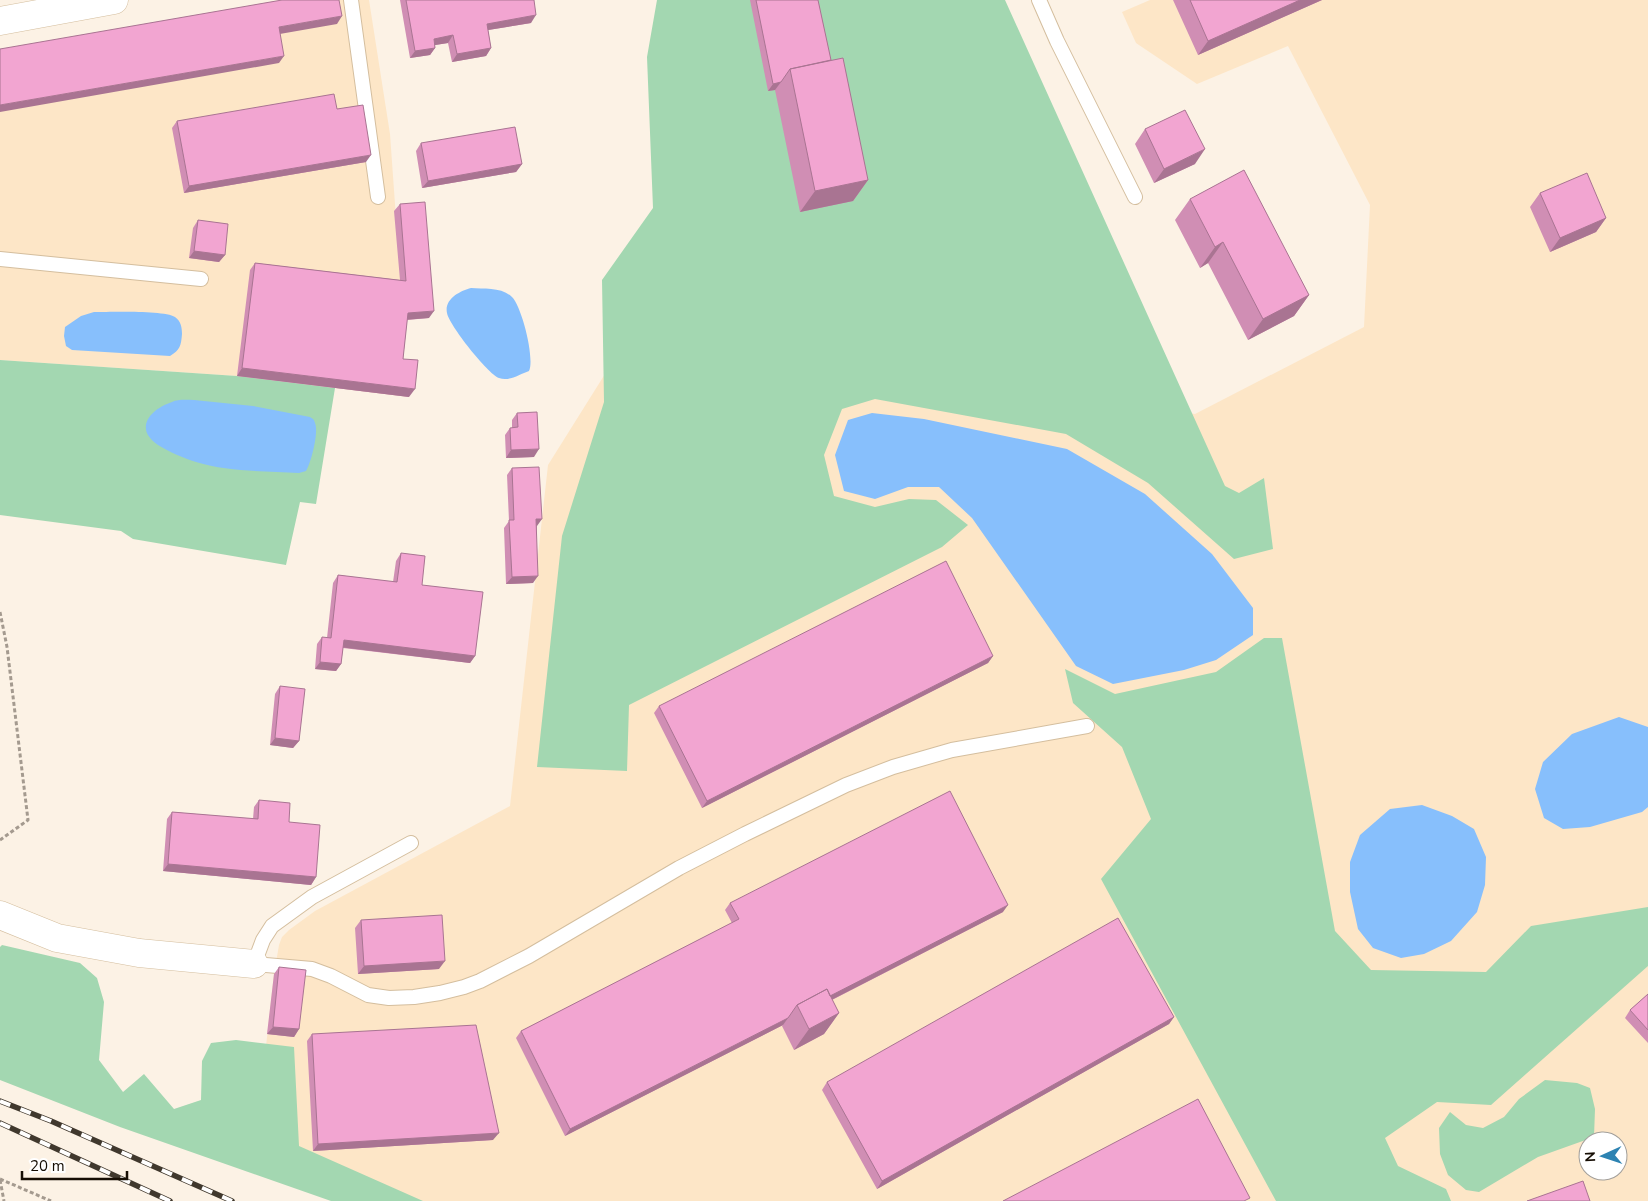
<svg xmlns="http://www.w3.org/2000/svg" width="1648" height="1201" font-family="'Nunito Sans',sans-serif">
<rect width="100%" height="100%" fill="#fcf2e5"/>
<!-- built -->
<path fill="#fde6c7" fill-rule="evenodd" d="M 319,0 L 369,0 L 390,134 L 401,288 L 398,366 L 413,368 L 409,397 L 237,376 L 0,360 L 0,55 Z
M 1150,0 L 1648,0 L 1648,1201 L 396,1201 L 255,1146 L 274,974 L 279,945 L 282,937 L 289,930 L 315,911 L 510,806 L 548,465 L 605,374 L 829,341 L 1195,414 L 1364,327 L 1370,205 L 1288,46 L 1197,84 L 1136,43 L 1122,12 ZM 1588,1141 L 1618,1141 L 1618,1171 L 1588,1171 Z"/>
<!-- green -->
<path fill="#a3d7b1" d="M 657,0 L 1005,0 L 1225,486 L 1239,493 L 1264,478 L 1273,549 L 1234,559 L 1148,483 L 1066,434 L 875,399 L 842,409 L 824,455 L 834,496 L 875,507 L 909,499 L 936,500 L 968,525 L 942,547 L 629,705 L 627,771 L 537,767 L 562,536 L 604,402 L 602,280 L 653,208 L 647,57 Z
M 0,360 L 237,376 L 335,388 L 316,504 L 300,502 L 286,565 L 133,539 L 121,531 L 0,515 Z
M 1264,638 L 1282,638 L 1335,931 L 1371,970 L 1486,972 L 1531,926 L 1648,907 L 1648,966 L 1491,1105 L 1437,1102 L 1385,1138 L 1398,1166 L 1446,1189 L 1451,1201 L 1276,1201 L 1101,879 L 1151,819 L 1122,747 L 1073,703 L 1065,669 L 1115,694 L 1216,672 Z
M 2,945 L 80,963 L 97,978 L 104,1002 L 99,1060 L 123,1092 L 144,1074 L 174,1109 L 201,1100 L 202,1061 L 211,1043 L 236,1040 L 294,1047 L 299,1146 L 423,1201 L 331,1201 L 120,1127 L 0,1080 L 0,947 Z
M 1545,1080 L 1577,1083 L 1590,1088 L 1595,1109 L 1594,1137 L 1538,1157 L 1479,1192 L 1466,1190 L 1448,1175 L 1440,1154 L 1439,1128 L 1450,1112 L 1466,1125 L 1483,1128 L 1504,1117 L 1519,1099 Z"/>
<!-- water -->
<path fill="#87bffc" d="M 471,288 C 484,289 502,287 512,297 C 522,307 535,359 529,371 C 520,374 509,382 499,378 C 488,374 449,325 447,313 C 444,299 460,291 471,288 Z
M 94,312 C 110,312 164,310 175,317 C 181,321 182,328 182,334 C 181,346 180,350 170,356 L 72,350 L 66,346 L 64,336 L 65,327 L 81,316 Z
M 194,400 L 253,406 L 310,417 C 313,419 314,419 315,423 C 319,432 311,463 306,471 L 299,473 C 265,471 229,472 196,462 C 184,458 169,452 158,445 C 133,428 151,409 172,402 C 178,399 187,400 194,400 Z
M 872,413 L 924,419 L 1067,449 L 1145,494 L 1212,554 L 1253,608 L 1253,635 L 1216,660 L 1184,670 L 1113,684 L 1076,666 L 972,518 L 939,487 L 908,487 L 875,499 L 844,491 L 835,455 L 848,420 Z
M 1619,717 L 1648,727 L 1648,807 L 1642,812 L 1590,827 L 1563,829 L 1544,818 L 1535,789 L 1543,762 L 1572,734 Z
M 1422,805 L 1452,816 L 1474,829 L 1486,857 L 1485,885 L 1477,912 L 1451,941 L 1424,954 L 1401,958 L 1373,948 L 1358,929 L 1350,892 L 1350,862 L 1360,835 L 1390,809 Z"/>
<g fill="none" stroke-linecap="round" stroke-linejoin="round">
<defs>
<path id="lane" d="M 351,0 L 378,197
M 1039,0 L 1057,41 L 1135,197
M 0,259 L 201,279
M 411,843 L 312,897 L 272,926 L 263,940 L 254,964 L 312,969 L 331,976 L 368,995 L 389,998 L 414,997 L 440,993 L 464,987 L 480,981 L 529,956 L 679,868 L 745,834 L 846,785 L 893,767 L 952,750 L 1087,726"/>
<path id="street" d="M 0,21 L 114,0
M 0,915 L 57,938 L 139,953 L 254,964"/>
</defs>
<!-- lane casing -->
<use href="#lane" stroke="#d4be9e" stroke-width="16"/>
<!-- street casing -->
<use href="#street" stroke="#d4be9e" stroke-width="29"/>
<!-- path -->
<path stroke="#a49a8f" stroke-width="3" stroke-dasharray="4 2.5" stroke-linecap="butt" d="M 0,612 L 7,647 L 28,820 L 0,840
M 0,1179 L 51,1201
M 0,1180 L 4,1201"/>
<!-- lane -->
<use href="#lane" stroke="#fff" stroke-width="14"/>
<!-- street -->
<use href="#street" stroke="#fff" stroke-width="28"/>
<defs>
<path id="rail" d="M 0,1101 L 51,1121 L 232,1201
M 0,1123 L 170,1201"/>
</defs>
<!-- rail casing -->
<use href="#rail" stroke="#40382d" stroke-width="5.5"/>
<!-- rail -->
<use href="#rail" stroke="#fff" stroke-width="4" stroke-dasharray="11" stroke-linecap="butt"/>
</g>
<!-- wall -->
<path fill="#d08eb4" d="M 400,0 L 534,0 L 531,23 L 488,30 L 491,48 L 486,56 L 452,62 L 448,43 L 435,45 L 435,48 L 430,55 L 410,58 Z
M 750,0 L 818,0 L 831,61 L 868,180 L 853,201 L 800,212 L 775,90 L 768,91 Z
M 1173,0 L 1322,0 L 1198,55 Z
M 337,109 L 366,162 L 184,193 L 172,128 L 177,121 Z
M 1145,129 L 1195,164 L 1154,183 L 1135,144 Z
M 421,143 L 522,164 L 516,172 L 422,188 L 416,151 Z
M 1540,193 L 1606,218 L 1596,232 L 1550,252 L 1530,207 Z
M 1190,199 L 1309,295 L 1294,316 L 1248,340 L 1208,263 L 1200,268 L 1175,220 Z
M 400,204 L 429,318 L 407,320 L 403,359 L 409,397 L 237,376 L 250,270 L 255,263 L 400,280 L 394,211 Z
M 198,220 L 225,255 L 219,262 L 189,258 L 193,228 Z
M 517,413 L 534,457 L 506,458 L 505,435 L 510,428 L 512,428 L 512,420 Z
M 512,468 L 537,526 L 533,583 L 506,584 L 504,528 L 509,521 L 507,475 Z
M 401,553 L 422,585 L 475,656 L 470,663 L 343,648 L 341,664 L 336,671 L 315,669 L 317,644 L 322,637 L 327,638 L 333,583 L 338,575 L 393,582 L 396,561 Z
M 993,656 L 988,663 L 702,808 L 654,713 L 659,706 Z
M 280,686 L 299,741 L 293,748 L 270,745 L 275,694 Z
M 259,800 L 289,822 L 316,877 L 311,885 L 163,871 L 167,819 L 172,812 L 253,819 L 254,807 Z
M 730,903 L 1003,912 L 832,1000 L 839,1013 L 824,1034 L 794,1050 L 782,1026 L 783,1025 L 565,1136 L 516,1038 L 521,1031 L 732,923 L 725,910 Z
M 361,920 L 439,969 L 358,974 L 355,928 Z
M 279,967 L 299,1029 L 294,1037 L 267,1034 L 274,974 Z
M 1648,994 L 1648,1043 L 1625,1018 L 1630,1010 Z
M 1174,1017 L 1169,1024 L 877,1189 L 822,1090 L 827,1082 Z
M 312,1034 L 493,1140 L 313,1151 L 307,1041 Z"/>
<!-- shaded-wall -->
<path fill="#a97492" d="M 1300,0 L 1322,0 L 1198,55 L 1208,41 Z
M 536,15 L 531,23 L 482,31 L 487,24 Z
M 342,16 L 337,24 L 274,35 L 279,27 Z
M 453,35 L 448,43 L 429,46 L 434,39 Z
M 435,48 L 430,55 L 410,58 L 415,51 Z
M 491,48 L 486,56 L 452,62 L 457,54 Z
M 284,56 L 279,63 L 0,112 L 0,105 Z
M 781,82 L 775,90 L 768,91 L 773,84 Z
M 1205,149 L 1195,164 L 1154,183 L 1164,169 Z
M 371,155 L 366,162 L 184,193 L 189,186 Z
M 522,164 L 516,172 L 422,188 L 428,181 Z
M 868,180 L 853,201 L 800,212 L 815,191 Z
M 1606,218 L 1596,232 L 1550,252 L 1560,238 Z
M 1223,242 L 1208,263 L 1200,268 L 1215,247 Z
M 194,251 L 225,255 L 219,262 L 189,258 Z
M 1309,295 L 1294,316 L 1248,340 L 1263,319 Z
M 434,311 L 429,318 L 403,320 L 408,313 Z
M 242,368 L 415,389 L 409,397 L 237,376 Z
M 539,449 L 534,457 L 506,458 L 511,450 Z
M 536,519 L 542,519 L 537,526 L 531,527 Z
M 538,576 L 533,583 L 506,584 L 512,577 Z
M 344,640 L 475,656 L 470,663 L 339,647 Z
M 993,656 L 988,663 L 702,808 L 707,801 Z
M 320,662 L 341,664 L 336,671 L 315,669 Z
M 275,738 L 299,741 L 293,748 L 270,745 Z
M 168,864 L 316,877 L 311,885 L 163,871 Z
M 1008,905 L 1003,912 L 802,1015 L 800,1011 Z
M 445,961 L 439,969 L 358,974 L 364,966 Z
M 839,1013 L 824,1034 L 794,1050 L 809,1029 Z
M 1174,1017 L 1169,1024 L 877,1189 L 882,1181 Z
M 788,1018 L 783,1025 L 565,1136 L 570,1129 Z
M 273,1027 L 299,1029 L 294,1037 L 267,1034 Z
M 499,1133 L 493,1140 L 313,1151 L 318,1144 Z"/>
<!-- building -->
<path fill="#f2a5d1" stroke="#a97492" d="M 282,0 L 339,0 L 342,16 L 279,27 L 284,56 L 0,105 L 0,49 Z
M 406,0 L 534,0 L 536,15 L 487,24 L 491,48 L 457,54 L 453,35 L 434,39 L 435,48 L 415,51 Z
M 756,0 L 818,0 L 831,60 L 790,69 L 781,82 L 773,84 Z
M 1190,0 L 1300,0 L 1208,41 Z
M 843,58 L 868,180 L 815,191 L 790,69 Z
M 334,94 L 337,109 L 363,105 L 371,155 L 189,186 L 177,121 Z
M 1185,110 L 1205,149 L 1164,169 L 1145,129 Z
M 515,127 L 522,164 L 428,181 L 421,143 Z
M 1244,170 L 1309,295 L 1263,319 L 1223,242 L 1215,247 L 1190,199 Z
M 1587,173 L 1606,218 L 1560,238 L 1540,193 Z
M 425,202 L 434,311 L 408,313 L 403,359 L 418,360 L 415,389 L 242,368 L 255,263 L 406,281 L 400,204 Z
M 198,220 L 228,224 L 225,255 L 194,251 Z
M 537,412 L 539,449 L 511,450 L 510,428 L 518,427 L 517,413 Z
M 539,467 L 542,519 L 536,519 L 538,576 L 512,577 L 509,520 L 514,520 L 512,468 Z
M 401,553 L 425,556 L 422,585 L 483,592 L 475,656 L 344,640 L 341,664 L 320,662 L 322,637 L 331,638 L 338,575 L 397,582 Z
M 946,561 L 993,656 L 707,801 L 659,706 Z
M 280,686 L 305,689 L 299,741 L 275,738 Z
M 950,791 L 1008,905 L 830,996 L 827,989 L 797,1005 L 788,1018 L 570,1129 L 521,1031 L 739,919 L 730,903 Z
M 259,800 L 290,803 L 289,822 L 320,825 L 316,877 L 168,864 L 172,812 L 258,819 Z
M 442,915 L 445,961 L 364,966 L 361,920 Z
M 1118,918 L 1174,1017 L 882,1181 L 827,1082 Z
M 279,967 L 306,970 L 299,1029 L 273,1027 Z
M 827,989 L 839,1013 L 809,1029 L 797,1005 Z
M 1648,994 L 1648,1030 L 1630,1010 Z
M 476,1025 L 499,1133 L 318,1144 L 312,1034 Z
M 1198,1099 L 1250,1198 L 1244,1201 L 1003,1201 Z
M 1583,1181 L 1590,1201 L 1527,1201 Z"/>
<!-- north arrow -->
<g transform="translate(1603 1156) rotate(267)"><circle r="24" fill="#ffffff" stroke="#a29f9b"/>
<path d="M0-4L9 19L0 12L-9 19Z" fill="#2d83b2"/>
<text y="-8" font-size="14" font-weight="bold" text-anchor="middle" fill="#160e04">N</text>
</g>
<!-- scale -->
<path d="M22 1171v8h105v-8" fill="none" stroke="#160e04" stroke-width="2.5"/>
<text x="30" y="1171" font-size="15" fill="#160e04" stroke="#ffffff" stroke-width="4" paint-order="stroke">20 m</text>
</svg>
